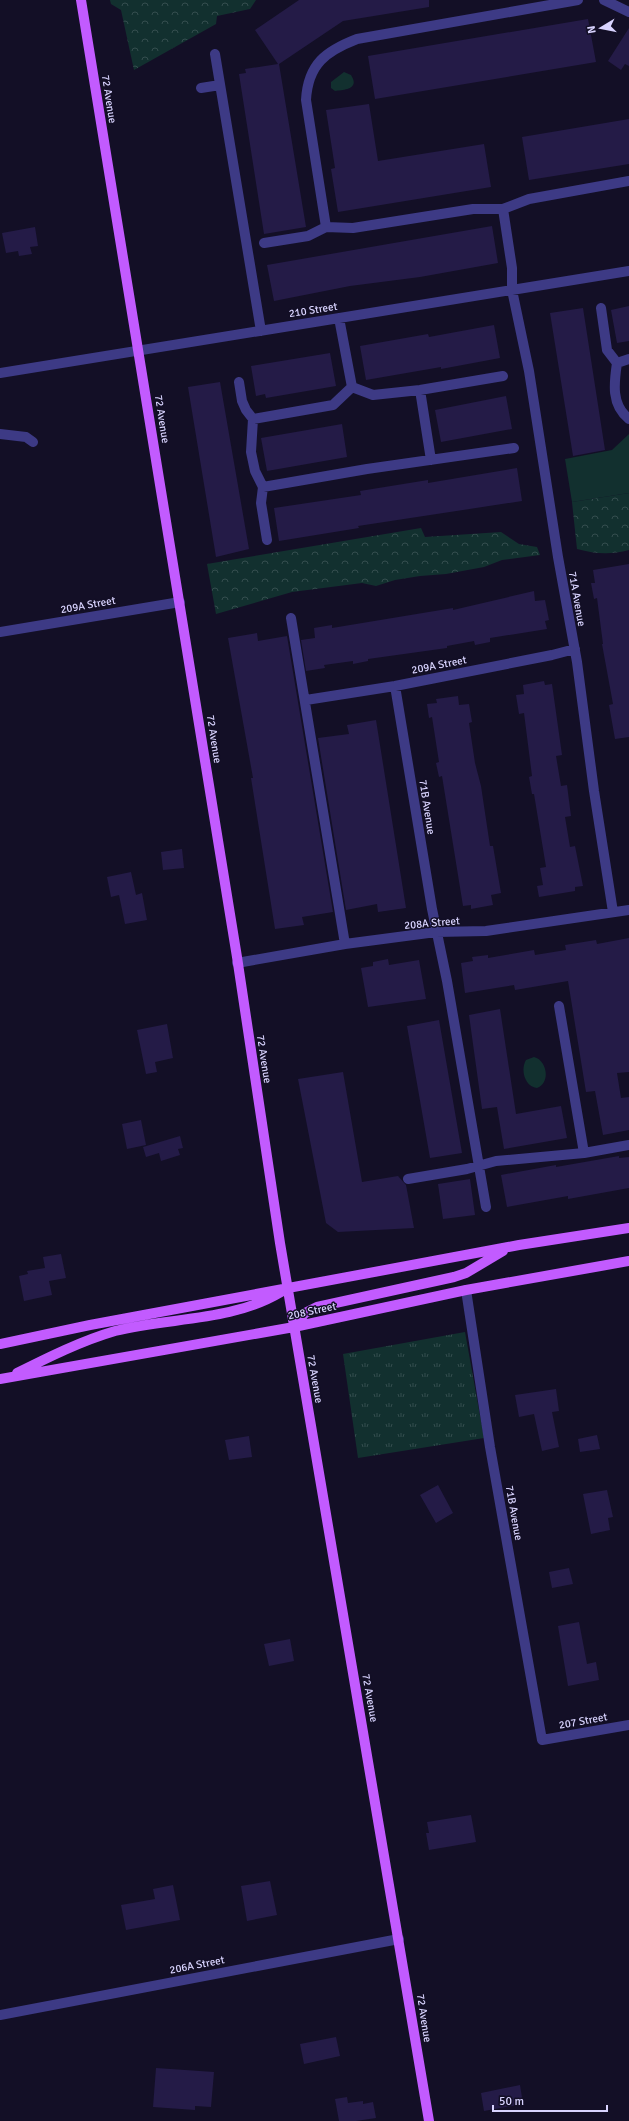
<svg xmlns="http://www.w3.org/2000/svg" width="629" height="2121" font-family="Signika,sans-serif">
<defs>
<pattern id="grass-tufts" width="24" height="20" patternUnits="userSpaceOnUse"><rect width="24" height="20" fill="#12302f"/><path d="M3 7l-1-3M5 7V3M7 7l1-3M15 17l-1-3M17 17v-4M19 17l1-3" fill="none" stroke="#344d4e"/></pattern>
<pattern id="forest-crowns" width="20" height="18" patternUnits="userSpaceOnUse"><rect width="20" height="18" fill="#12302f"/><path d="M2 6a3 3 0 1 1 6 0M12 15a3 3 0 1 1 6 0" fill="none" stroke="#344d4e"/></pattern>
</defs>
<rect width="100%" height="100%" fill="#130f26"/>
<!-- grass -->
<path fill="url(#grass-tufts)" d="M 465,1332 L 484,1438 L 358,1458 L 343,1354 Z"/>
<!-- forest -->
<path fill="url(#forest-crowns)" d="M 110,0 L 256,0 L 250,9 L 217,16 L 216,24 L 134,70 L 121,10 L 111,4 Z
M 629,493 L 629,550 C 610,555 596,554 577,549 L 572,502 Z
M 421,528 L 425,537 L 501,532 L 519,544 L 537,547 L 540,555 L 502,560 L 484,567 L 446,574 L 420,576 L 395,580 L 376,586 L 362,583 L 292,592 L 216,614 L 207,564 Z"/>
<!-- park -->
<path fill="#12302f" d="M 344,72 L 351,75 C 360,89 345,90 335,91 L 331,88 L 331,82 Z
M 629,434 L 629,493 L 572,502 L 565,459 L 612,450 Z
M 534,1057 C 547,1060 551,1083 537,1088 C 525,1087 520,1070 526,1060 Z"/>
<!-- building -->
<path fill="#241b47" d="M 299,0 L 429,0 L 429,7 L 343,21 L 279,64 L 306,227 L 264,234 L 239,74 L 246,73 L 245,69 L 278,64 L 255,30 Z
M 588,19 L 596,62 L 375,99 L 368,56 Z
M 629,28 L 629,66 L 625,64 L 621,70 L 608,61 Z
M 369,104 L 378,161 L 484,144 L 491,187 L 338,212 L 331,169 L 335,168 L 326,110 Z
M 629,119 L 629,164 L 529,180 L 522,137 Z
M 492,226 L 498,263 L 420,277 L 350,286 L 274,301 L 267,265 Z
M 35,227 L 38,246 L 30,247 L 32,254 L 19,256 L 18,251 L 6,253 L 2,233 Z
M 629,306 L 629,341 L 617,343 L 611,310 Z
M 583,308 L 605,450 L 573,456 L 550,313 Z
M 494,325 L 500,358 L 441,369 L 441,367 L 366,380 L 360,346 L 428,334 L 429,337 Z
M 330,353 L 336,386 L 266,398 L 265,394 L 256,396 L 251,366 Z
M 220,382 L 249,549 L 216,557 L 188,387 Z
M 506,396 L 512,429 L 441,442 L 435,410 Z
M 342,424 L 347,457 L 267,471 L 261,438 Z
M 517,468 L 522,501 L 358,526 L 359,528 L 279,541 L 274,508 L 361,495 L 360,491 L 428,480 L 428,483 Z
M 629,564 L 629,737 L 615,739 L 609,705 L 613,704 L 602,644 L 603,644 L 597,598 L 594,599 L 591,583 L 595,583 L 593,570 Z
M 534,591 L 535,601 L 545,600 L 549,620 L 545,621 L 547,629 L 490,638 L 490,642 L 475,645 L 474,641 L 447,646 L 447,648 L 368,659 L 368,661 L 353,664 L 353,661 L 324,665 L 325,668 L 306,671 L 301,640 L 315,638 L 314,628 L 332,625 L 332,628 L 453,608 L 453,610 Z
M 257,633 L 258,641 L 287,636 L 333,912 L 302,917 L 304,925 L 275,929 L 251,778 L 253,778 L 228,638 Z
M 544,681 L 545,685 L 552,684 L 562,755 L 556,756 L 561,786 L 567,785 L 571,816 L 565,817 L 570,847 L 575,846 L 583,886 L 575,887 L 575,891 L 539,897 L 537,886 L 543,885 L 540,868 L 546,867 L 534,794 L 532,794 L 529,777 L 532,776 L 524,713 L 519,714 L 516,695 L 524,694 L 523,685 Z
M 458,696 L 459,705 L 469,704 L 472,722 L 469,723 L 475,763 L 481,786 L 490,846 L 493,846 L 501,893 L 491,895 L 493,905 L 471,909 L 471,905 L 463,906 L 442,776 L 439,777 L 436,763 L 439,762 L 432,717 L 429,718 L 427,704 L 437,703 L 436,699 Z
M 376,720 L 406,908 L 378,912 L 377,904 L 346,910 L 318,738 L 349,734 L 347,725 Z
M 182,849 L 184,868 L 163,870 L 161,852 Z
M 131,872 L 136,895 L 142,893 L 147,920 L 125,924 L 119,895 L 111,897 L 107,877 Z
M 629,938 L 629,1072 L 617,1073 L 621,1098 L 629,1097 L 629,1130 L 603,1135 L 595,1091 L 586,1092 L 568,981 L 515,990 L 514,985 L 465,993 L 461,963 L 473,961 L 472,957 L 488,955 L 488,958 L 534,950 L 535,955 L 566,950 L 565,945 L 596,940 L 597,944 Z
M 388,959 L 389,965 L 419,960 L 426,999 L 368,1007 L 361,968 L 373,966 L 373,962 Z
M 500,1009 L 516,1114 L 561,1106 L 567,1138 L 504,1149 L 497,1107 L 482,1109 L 469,1015 Z
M 439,1020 L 462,1153 L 430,1158 L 407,1026 Z
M 167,1024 L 173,1058 L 155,1062 L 157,1072 L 146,1074 L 137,1030 Z
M 343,1072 L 362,1182 L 398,1176 L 406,1185 L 414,1228 L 338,1232 L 326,1223 L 298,1079 Z
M 141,1120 L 146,1145 L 127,1149 L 122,1124 Z
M 180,1136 L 183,1148 L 178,1149 L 180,1155 L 161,1161 L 159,1153 L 146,1157 L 143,1147 Z
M 619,1156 L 619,1158 L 629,1157 L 629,1188 L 568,1199 L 568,1196 L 507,1207 L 501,1175 L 556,1165 L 556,1167 Z
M 470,1179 L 475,1215 L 443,1219 L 438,1184 Z
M 61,1254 L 66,1278 L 49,1281 L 52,1295 L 24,1301 L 19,1276 L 28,1274 L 27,1271 L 45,1268 L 43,1257 Z
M 556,1389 L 559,1411 L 552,1412 L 559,1447 L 542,1451 L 534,1414 L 519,1417 L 515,1395 Z
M 597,1435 L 600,1449 L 580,1452 L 578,1439 Z
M 249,1436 L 252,1457 L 229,1460 L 225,1440 Z
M 438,1485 L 453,1513 L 436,1523 L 420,1495 Z
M 607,1490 L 613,1517 L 608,1518 L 610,1530 L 591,1534 L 583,1494 Z
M 569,1568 L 573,1584 L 552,1588 L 549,1572 Z
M 579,1622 L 587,1664 L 596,1662 L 599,1680 L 568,1686 L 558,1626 Z
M 290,1639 L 294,1661 L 269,1666 L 264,1644 Z
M 471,1815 L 476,1842 L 429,1850 L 426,1833 L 429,1833 L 427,1822 Z
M 270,1881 L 277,1915 L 247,1921 L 241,1886 Z
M 173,1885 L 180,1920 L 126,1930 L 121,1905 L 155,1899 L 153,1889 Z
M 336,2037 L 340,2056 L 304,2064 L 300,2044 Z
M 156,2068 L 214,2072 L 211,2107 L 195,2106 L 195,2110 L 153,2107 Z
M 520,2085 L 523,2104 L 484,2111 L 481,2093 Z
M 347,2097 L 348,2103 L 363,2101 L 363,2104 L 373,2102 L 376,2118 L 356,2121 L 339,2121 L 335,2099 Z"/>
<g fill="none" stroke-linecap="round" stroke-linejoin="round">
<!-- minor -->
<path stroke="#3d3a85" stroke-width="10" d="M 604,0 L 629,12
M 215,54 L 261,331
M 201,88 L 220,85
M 503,209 L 473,209 L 353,228 L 326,227 L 306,100 C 308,64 326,51 357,39 L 578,0
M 264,243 L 308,236 L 326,227
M 601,308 L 607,350 L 617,363 C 614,383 611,405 629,419
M 339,318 L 352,387
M 617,363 L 629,359
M 0,373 L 629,271
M 239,382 L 242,401 L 246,410 L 253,419 L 251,452 L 255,471 L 263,487 L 367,469 L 514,448
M 420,390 L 431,460
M 253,419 L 333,405 L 352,387 L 373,395 L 420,390 L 503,376
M 0,434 L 26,437 L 33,442
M 263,487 L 261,503 L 267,540
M 291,618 L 345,944
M 0,632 L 180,602
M 395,686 L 432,909 L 447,981 L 486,1207
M 306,700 L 395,686 L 552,655 L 575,649
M 613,912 L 594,791 L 577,662 L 558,557 L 529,371 L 512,290 L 512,268 L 503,209 L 529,199 L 629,181
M 237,963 L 345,944 L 436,932 L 486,931 L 629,910
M 559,1006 L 584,1153
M 408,1179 L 467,1169 L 496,1161 L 584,1153 L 629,1145
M 466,1290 L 490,1447 L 542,1740 L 629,1725
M 0,2015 L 399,1939"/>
<!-- major -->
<path stroke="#c25bff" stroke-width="10" d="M 81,0 L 237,957 L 280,1243 L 429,2121
M 294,1327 L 305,1313 L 317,1307 L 454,1277 L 466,1273 L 503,1251
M 0,1344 L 90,1325 L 519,1245 L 629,1228
M 17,1373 C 49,1357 81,1341 115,1331 C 170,1317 231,1322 281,1292
M 0,1379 L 294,1327 L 466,1290 L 629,1261"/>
</g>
<g text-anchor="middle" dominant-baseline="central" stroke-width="3" stroke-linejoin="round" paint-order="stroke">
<!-- street labels -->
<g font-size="11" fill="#d9d4ff" stroke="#130f26">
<text transform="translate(109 99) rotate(81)">72 Avenue</text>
<text transform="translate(313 310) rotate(-9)">210 Street</text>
<text transform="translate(162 419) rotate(81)">72 Avenue</text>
<text transform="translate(577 599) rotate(80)">71A Avenue</text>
<text transform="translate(88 605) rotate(-10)">209A Street</text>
<text transform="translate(439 665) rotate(-11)">209A Street</text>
<text transform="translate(214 739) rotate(81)">72 Avenue</text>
<text transform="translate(427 807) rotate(81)">71B Avenue</text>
<text transform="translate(432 923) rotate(-5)">208A Street</text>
<text transform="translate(264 1059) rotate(81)">72 Avenue</text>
<text transform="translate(312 1311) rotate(-12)">208 Street</text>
<text transform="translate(315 1379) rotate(80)">72 Avenue</text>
<text transform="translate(514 1513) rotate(80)">71B Avenue</text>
<text transform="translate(370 1698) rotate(80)">72 Avenue</text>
<text transform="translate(583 1721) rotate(-10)">207 Street</text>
<text transform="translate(197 1965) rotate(-11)">206A Street</text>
<text transform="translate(424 2018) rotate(81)">72 Avenue</text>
</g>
</g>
<!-- north arrow -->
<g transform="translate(601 28) rotate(260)" stroke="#130f26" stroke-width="3" paint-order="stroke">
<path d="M0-3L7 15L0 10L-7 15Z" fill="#d9d4ff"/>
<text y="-6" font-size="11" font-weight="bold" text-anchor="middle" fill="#d9d4ff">N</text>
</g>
<!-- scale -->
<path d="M493 2105v6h114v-6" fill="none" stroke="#d9d4ff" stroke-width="2"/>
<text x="499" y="2105" font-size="12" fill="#d9d4ff" stroke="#130f26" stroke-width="3" paint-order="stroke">50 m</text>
</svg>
